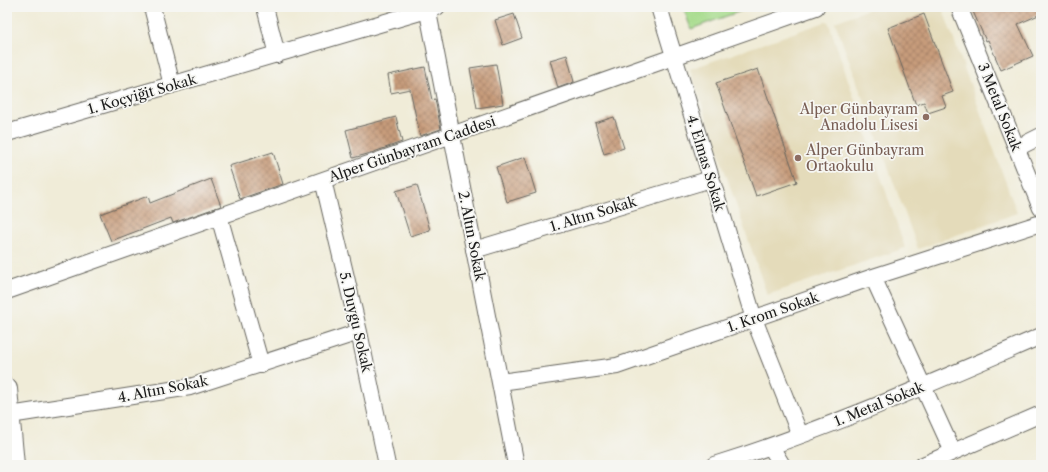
<svg xmlns="http://www.w3.org/2000/svg" width="1048" height="472" font-family="'Libre Caslon Text',serif">
<defs>
<pattern id="building-cross-hatch" width="8" height="8" patternUnits="userSpaceOnUse"><rect width="8" height="8" fill="#c79c7b"/><path d="M0 0l8 8M0 8l8-8" fill="none" stroke="#a17e64"/></pattern>
</defs>
<rect width="100%" height="100%" fill="#f6f6f2"/>
<filter id="ink" filterUnits="userSpaceOnUse"><feTurbulence type="fractalNoise" baseFrequency=".025" numOctaves="2"/><feDisplacementMap in="SourceGraphic" scale="8" xChannelSelector="R" yChannelSelector="G"/><feConvolveMatrix kernelMatrix="1 2 1 2 8 2 1 2 1" color-interpolation-filters="sRGB"/></filter>
<filter id="wash" filterUnits="userSpaceOnUse"><feTurbulence type="fractalNoise" baseFrequency=".012" numOctaves="4" result="noise"/><feDisplacementMap in="SourceGraphic" scale="16" xChannelSelector="R" yChannelSelector="G"/><feGaussianBlur stdDeviation="0.9" result="paint"/><feColorMatrix in="noise" values="0 0 0 0 0 0 0 0 0 0 0 0 0 0 0 0 0 1.4 0 .05"/><feComposite in="paint" operator="in"/></filter>
<g filter="url(#wash)">
<rect width="100%" height="100%" fill="#f0ecd8"/>
<!-- built -->
<path fill="#e4dbba" d="M 874,7 L 942,7 L 1017,213 L 918,249 L 835,22 Z
M 828,21 L 905,248 L 767,295 L 690,69 Z"/>
<!-- garden -->
<path fill="#a6db8b" stroke="#617c54" d="M 683,7 L 752,7 L 691,29 Z"/>
<g id="blocks">
<!-- building -->
<path fill="url(#building-cross-hatch)" d="M 971,7 L 1041,7 L 1041,14 L 1018,24 L 1033,56 L 1001,70 L 988,40 L 986,41 Z
M 514,14 L 522,38 L 503,45 L 495,20 Z
M 924,14 L 953,92 L 942,96 L 946,107 L 928,113 L 924,102 L 916,105 L 888,28 Z
M 567,55 L 574,82 L 558,88 L 550,60 Z
M 496,64 L 503,104 L 477,108 L 470,68 Z
M 425,67 L 432,100 L 435,99 L 441,129 L 420,136 L 410,89 L 391,93 L 388,75 Z
M 758,69 L 797,182 L 756,196 L 716,83 Z
M 396,117 L 402,142 L 371,153 L 353,158 L 346,130 Z
M 614,117 L 624,148 L 604,154 L 595,123 Z
M 273,152 L 283,184 L 240,199 L 229,166 Z
M 525,157 L 536,193 L 507,202 L 496,167 Z
M 211,179 L 221,206 L 173,223 L 171,218 L 111,241 L 100,214 L 148,196 L 150,203 Z
M 417,185 L 430,230 L 410,236 L 396,191 Z"/>
</g>
</g>
<g filter="url(#ink)">
<use href="#blocks" fill-opacity="0" stroke="#66655e" stroke-width="1"/>
<g fill="none" stroke-linecap="round" stroke-linejoin="round">
<defs>
<path id="minor" d="M 152,7 L 172,85
M 265,7 L 277,55
M 427,7 L 516,465
M 659,7 L 754,319 L 800,435
M 959,7 L 1041,208
M 7,133 L 437,7
M 1017,148 L 1041,136
M 323,180 L 359,332 L 387,465
M 219,216 L 261,365
M 474,250 L 711,179
M 873,277 L 953,452
M 7,291 L 816,7
M 500,382 L 617,366 L 873,277 L 1041,223
M 10,415 L 190,387 L 359,332
M 771,447 L 782,465
M 714,465 C 826,430 934,382 1041,336
M 923,465 L 1041,414"/>
<path id="major" d="M 7,389 L 14,465"/>
</defs>
<!-- minor casing -->
<use href="#minor" stroke="#66655e" stroke-width="18"/>
<!-- major casing -->
<use href="#major" stroke="#66655e" stroke-width="22"/>
<!-- minor -->
<use href="#minor" stroke="#fff" stroke-width="16"/>
<!-- major -->
<use href="#major" stroke="#fff" stroke-width="20"/>
</g>
</g>
<!-- markers -->
<g fill="#8d6e63" stroke="#f6f6f2" stroke-width="1.5">
<circle cx="926" cy="117" r="4"/>
<circle cx="798" cy="158" r="4"/>
</g>
<g text-anchor="middle" dominant-baseline="central" stroke-width="3.5" stroke-linejoin="round" paint-order="stroke">
<!-- street labels -->
<g font-size="14" fill="#1c1c1c" stroke="#f6f6f2">
<text transform="translate(142 94) rotate(-16)">1. Koçyiğit Sokak</text>
<text transform="translate(1000 107) rotate(68)">3 Metal Sokak</text>
<text transform="translate(412 149) rotate(-19)">Alper Günbayram Caddesi</text>
<text transform="translate(706 163) rotate(73)">4. Elmas Sokak</text>
<text transform="translate(593 214) rotate(-17)">1. Altın Sokak</text>
<text transform="translate(472 236) rotate(79)">2. Altın Sokak</text>
<text transform="translate(773 312) rotate(-19)">1. Krom Sokak</text>
<text transform="translate(356 322) rotate(77)">5. Duygu Sokak</text>
<text transform="translate(163 389) rotate(-11)">4. Altın Sokak</text>
<text transform="translate(879 404) rotate(-22)">1. Metal Sokak</text>
</g>
<!-- education labels -->
<g font-size="14" fill="#785e54" stroke="#f6f6f2" text-anchor="end">
<text x="918" y="109">Alper Günbayram<tspan x="918" dy="16">Anadolu Lisesi</tspan></text>
<text x="806" y="150" text-anchor="start">Alper Günbayram<tspan x="806" dy="16">Ortaokulu</tspan></text>
</g>
</g>
<!-- margin -->
<rect width="1048" height="472" fill="none" stroke="#f6f6f2" stroke-width="24"/>
</svg>
